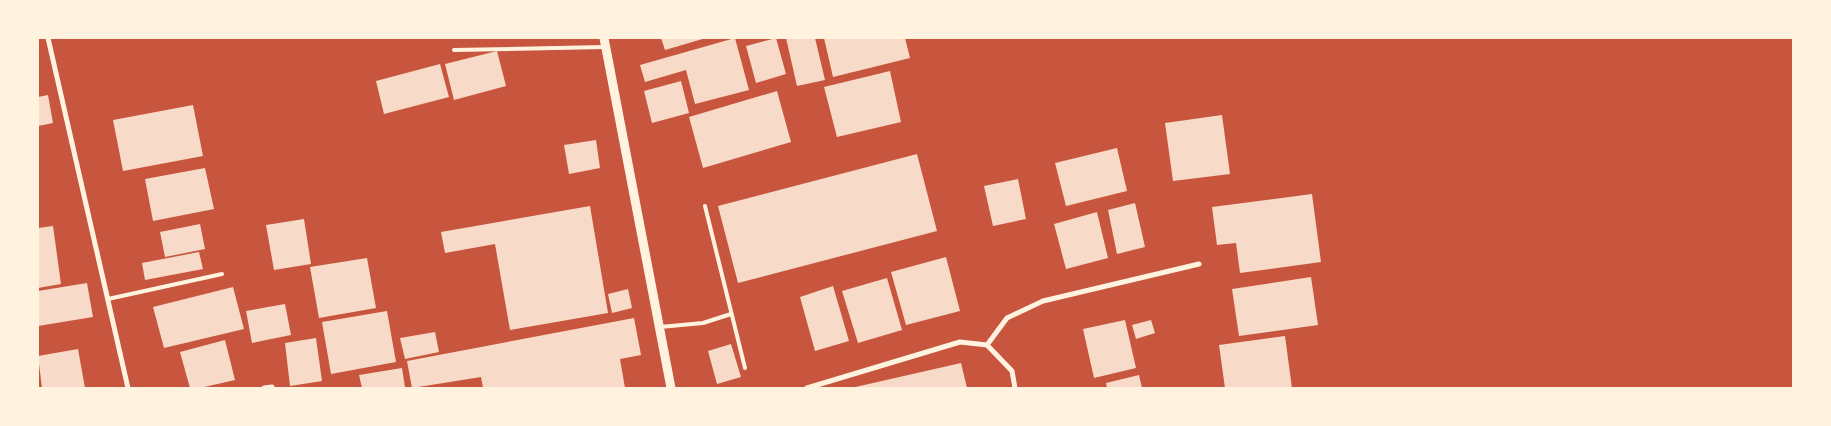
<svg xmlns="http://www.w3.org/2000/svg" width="1831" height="426" font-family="Cabin,sans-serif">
<rect width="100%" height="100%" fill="#c8553d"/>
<!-- building -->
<path fill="#f7dbc8" d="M 661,38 L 706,38 L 665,50 Z
M 735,38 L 749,90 L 695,104 L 686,70 L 645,82 L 640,65 Z
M 776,38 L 786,74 L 756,83 L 746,46 Z
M 786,38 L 815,38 L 825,80 L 797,86 Z
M 824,38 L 905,38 L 910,58 L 833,77 Z
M 497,51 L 506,86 L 454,100 L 445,64 Z
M 440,64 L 449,97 L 384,114 L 376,81 Z
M 890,71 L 901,122 L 837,137 L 824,87 Z
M 681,81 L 689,113 L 652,123 L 644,91 Z
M 777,91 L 791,142 L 703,168 L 689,117 Z
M 48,95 L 53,123 L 38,126 L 38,97 Z
M 193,105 L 203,156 L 123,171 L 113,120 Z
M 1222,115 L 1230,174 L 1173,181 L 1165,123 Z
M 596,140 L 600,168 L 569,174 L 564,145 Z
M 1117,148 L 1127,191 L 1066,206 L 1055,163 Z
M 917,154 L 937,231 L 738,283 L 718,206 Z
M 205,168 L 214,209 L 153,221 L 145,179 Z
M 1018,179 L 1026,219 L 993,226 L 984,186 Z
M 1312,194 L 1321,262 L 1240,273 L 1236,243 L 1217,245 L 1212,207 Z
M 1135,203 L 1145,247 L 1117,254 L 1108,210 Z
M 590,206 L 608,313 L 510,330 L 495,244 L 445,253 L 441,232 Z
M 1097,212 L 1108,258 L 1066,269 L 1054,224 Z
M 304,219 L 311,264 L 274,270 L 266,225 Z
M 200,224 L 205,249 L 165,257 L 160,232 Z
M 53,226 L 61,284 L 38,288 L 38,228 Z
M 199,252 L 203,269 L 145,280 L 142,263 Z
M 946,257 L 960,311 L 906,325 L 891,272 Z
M 367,258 L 376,308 L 319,318 L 310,267 Z
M 1311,277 L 1318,325 L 1239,336 L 1232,289 Z
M 887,278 L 902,330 L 858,343 L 842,291 Z
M 87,283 L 93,317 L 38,326 L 38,291 Z
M 833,286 L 849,341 L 815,351 L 800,297 Z
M 233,287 L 244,329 L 164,348 L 153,307 Z
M 628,289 L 632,308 L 612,313 L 608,294 Z
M 285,304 L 291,335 L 252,343 L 246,311 Z
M 387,311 L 396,362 L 331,374 L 322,322 Z
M 634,318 L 641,355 L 620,359 L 625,388 L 483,388 L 481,377 L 412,388 L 407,361 Z
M 1125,320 L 1136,368 L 1094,378 L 1083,329 Z
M 1151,320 L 1155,333 L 1136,339 L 1132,325 Z
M 435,332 L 439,352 L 405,359 L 400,338 Z
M 1285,336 L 1292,388 L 1225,388 L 1219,345 Z
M 316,338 L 322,381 L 290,386 L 285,343 Z
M 225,340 L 235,380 L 200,388 L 190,388 L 180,352 Z
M 731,344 L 741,377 L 717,384 L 708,351 Z
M 78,349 L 85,388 L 42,388 L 38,356 Z
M 961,363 L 967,388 L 851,388 Z
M 402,368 L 405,387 L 362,388 L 359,375 Z
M 1139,375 L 1142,388 L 1107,388 L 1106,383 Z"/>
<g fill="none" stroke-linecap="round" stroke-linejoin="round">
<!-- service -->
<path stroke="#fff3e0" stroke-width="4" d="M 454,50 L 604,47
M 705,206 L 745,368
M 108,299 L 222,274
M 660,327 L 703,323 L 731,314"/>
<!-- minor -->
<path stroke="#fff3e0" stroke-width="5" d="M 48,38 L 128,388
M 987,345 L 1007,318 L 1043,301 L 1199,264
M 264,388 L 272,387
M 807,388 L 960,342 L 987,345 L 1012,371 L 1015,388"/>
<!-- tertiary -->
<path stroke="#fff3e0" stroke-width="9" d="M 604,38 L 671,388"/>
</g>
<!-- border -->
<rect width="1831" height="426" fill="none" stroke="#fff3e0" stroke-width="78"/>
</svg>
